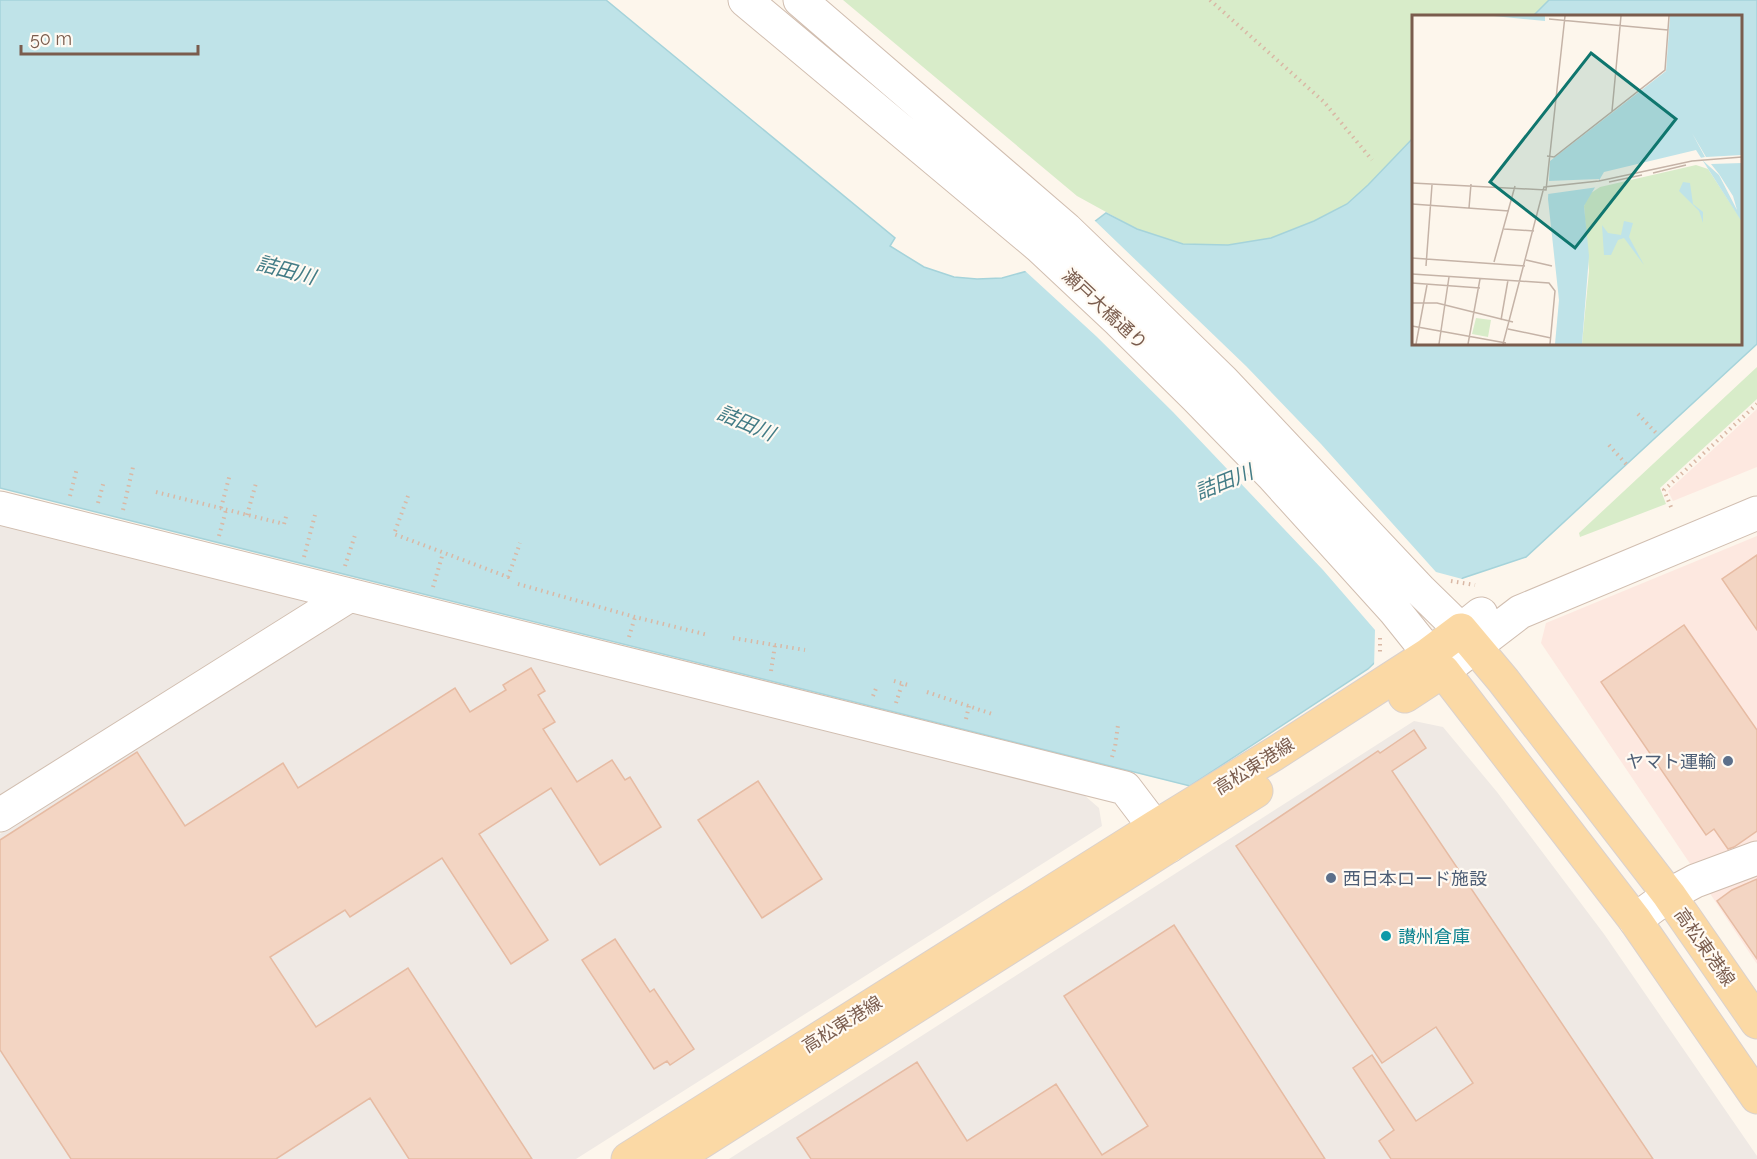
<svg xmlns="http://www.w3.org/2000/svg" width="1757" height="1159" font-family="Raleway,'Noto Sans JP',sans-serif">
<rect width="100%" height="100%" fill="#fdf6ec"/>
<!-- commercial -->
<path fill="#fde8e0" d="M 1757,409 L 1757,467 L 1673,501 L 1668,491 Z
M 1757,536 L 1757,847 L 1695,871 L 1541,643 L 1546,623 Z
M 1757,869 L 1757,964 L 1707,889 Z"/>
<!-- industrial -->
<path fill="#efe9e4" d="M 0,525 L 318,603 L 0,809 Z
M 344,609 L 1084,795 L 1099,808 L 1102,826 L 576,1159 L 0,1159 L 0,834 Z
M 1414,721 L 1443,727 L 1497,792 L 1604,934 L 1757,1156 L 1757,1159 L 729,1159 Z"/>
<!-- green -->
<path fill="#d8ecc9" d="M 843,0 L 1549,0 L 1533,16 L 1414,16 L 1413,138 L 1368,185 L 1347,204 L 1314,221 L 1271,238 L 1228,245 L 1183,244 L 1137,229 L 1077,196 Z
M 1757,367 L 1757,399 L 1660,488 L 1666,504 L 1580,537 L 1579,533 Z"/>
<!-- water -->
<path fill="#bfe3e8" stroke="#a5d3da" stroke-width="1.5" d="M 0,0 L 606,0 L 895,238 L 890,246 L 924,267 L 954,277 L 977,279 L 1002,278 L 1031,270 L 1106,213 L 1137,229 L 1183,244 L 1228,245 L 1271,238 L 1314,221 L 1347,204 L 1368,185 L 1413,138 L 1414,344 L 1740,344 L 1740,16 L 1533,16 L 1549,0 L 1757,0 L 1757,344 L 1526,557 L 1463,578 L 1368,669 L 1190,786 L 0,488 Z"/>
<!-- pier -->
<path fill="#fdf6ec" d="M 1093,219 L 1246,366 L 1321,444 L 1436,572 L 1466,580 L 1374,668 L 1375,630 L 1323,570 L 1173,412 L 1096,336 L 1023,269 L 1029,267 Z"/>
<!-- building -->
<path fill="#f3d5c3" stroke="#e6bba3" stroke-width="1.5" d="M 1757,555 L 1757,630 L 1722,579 Z
M 1684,625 L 1757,730 L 1757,831 L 1734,847 L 1728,849 L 1714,829 L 1706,835 L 1601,682 Z
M 531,668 L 545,691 L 538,695 L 555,722 L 543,729 L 577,782 L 612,760 L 625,780 L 630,777 L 661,827 L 600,865 L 551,788 L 479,834 L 548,940 L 511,964 L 442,858 L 350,917 L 345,910 L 270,957 L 316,1027 L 408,968 L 532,1159 L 409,1159 L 370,1098 L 276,1159 L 71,1159 L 0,1050 L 0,840 L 137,752 L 185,826 L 283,763 L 298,788 L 455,688 L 470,712 L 506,690 L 503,685 Z
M 1414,730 L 1426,748 L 1392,771 L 1653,1159 L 1391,1159 L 1379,1141 L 1394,1130 L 1353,1068 L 1372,1055 L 1416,1121 L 1473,1083 L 1436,1027 L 1382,1063 L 1236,846 L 1378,751 L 1380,753 Z
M 758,781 L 822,879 L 762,918 L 698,820 Z
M 1757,879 L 1757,959 L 1717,901 L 1732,890 Z
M 1174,925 L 1325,1159 L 811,1159 L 797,1138 L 917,1062 L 967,1141 L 1056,1084 L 1102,1155 L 1148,1126 L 1064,996 Z
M 615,939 L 650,992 L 654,989 L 694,1049 L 670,1065 L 667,1061 L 654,1069 L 582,960 Z"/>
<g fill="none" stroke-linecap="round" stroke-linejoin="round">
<defs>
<path id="minor" d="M 745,0 L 1039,246 L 1119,321 L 1196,397 L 1272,475 L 1395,611 L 1443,671 L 1520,612 L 1757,513
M 800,0 L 1066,229 L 1145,305 L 1223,381 L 1420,590 L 1461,630 L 1481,614
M 0,508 L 1125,788 L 1169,846
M 0,815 L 350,595
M 1635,920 L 1669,895 L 1695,881 L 1757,858"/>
<path id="major" d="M 1405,696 L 1443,671 L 1635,920 L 1757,1097
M 628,1159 L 1155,827 L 1274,754 L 1429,654 L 1461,630 L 1503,680 L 1669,895 L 1757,1022
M 674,1159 L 1256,791"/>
</defs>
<!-- minor casing -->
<use href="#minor" stroke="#d1beb0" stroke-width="35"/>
<!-- major casing -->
<use href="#major" stroke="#dad1cd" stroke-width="35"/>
<!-- path -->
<path stroke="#d9b8a5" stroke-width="4" stroke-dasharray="1.5 4.5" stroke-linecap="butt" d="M 1210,0 L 1324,102 L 1372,160
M 1638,414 L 1658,435
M 1609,445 L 1626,464
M 156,492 L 284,524 L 287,513
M 70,496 L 77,468
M 408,496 L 394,534 L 508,577 L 520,543
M 98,503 L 104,481
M 1671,507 L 1664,490 L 1757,404
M 221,508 L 230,474
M 123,510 L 133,467
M 247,515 L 256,483
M 219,536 L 226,510
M 304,557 L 316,511
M 345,566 L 356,532
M 1451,581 L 1475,585
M 518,584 L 635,617 L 708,635
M 433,587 L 443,553
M 629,637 L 635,617
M 733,638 L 805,650
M 1380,638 L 1380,654
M 771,671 L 775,645
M 894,681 L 908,685
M 927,692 L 995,715
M 873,696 L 877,686
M 896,703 L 902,684
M 966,719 L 969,706
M 1112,757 L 1115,747 L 1118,725"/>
<!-- minor -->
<use href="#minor" stroke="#fff" stroke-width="33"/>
<!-- major -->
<use href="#major" stroke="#fbd9a5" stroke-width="33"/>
</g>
<!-- markers -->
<g fill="#5c6f8a" stroke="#fffaf3" stroke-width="2">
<circle cx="1728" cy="761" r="6"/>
<circle cx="1331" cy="878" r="6"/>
</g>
<circle fill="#0f9aa8" stroke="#fffaf3" stroke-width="2" cx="1386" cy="936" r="6"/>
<g text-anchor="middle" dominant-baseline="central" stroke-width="4.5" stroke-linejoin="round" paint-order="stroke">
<!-- street labels -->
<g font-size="18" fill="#7a5c4d" stroke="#fffaf3">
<text transform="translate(1105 309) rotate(43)">瀬戸大橋通り</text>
<text transform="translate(1254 766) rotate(-32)">高松東港線</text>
<text transform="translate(1705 947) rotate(55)">高松東港線</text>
<text transform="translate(842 1024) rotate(-32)">高松東港線</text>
</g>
<!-- service labels -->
<g font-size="18" fill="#4e5e75" stroke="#fffaf3" text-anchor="end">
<text x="1716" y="761">ヤマト運輸</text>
<text x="1343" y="878" text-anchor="start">西日本ロード施設</text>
</g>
<!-- culture labels -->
<g font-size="18" fill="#0d838f" stroke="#fffaf3" text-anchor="start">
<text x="1398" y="936">讃州倉庫</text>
</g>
<!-- water labels -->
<g font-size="20" font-style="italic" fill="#437c86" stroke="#fffaf3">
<text transform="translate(286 270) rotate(15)">詰田川</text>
<text transform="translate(746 423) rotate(23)">詰田川</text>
<text transform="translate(1224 482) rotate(-22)">詰田川</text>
</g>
</g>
<!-- overview -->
<g transform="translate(1412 15)">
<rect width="330" height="330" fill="#fdf6ec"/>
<path d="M 284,150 L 296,154 L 328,203 L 327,193 L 330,207 L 330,329 L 170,329 L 177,256 L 172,191 L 176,180 L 188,172 ZM 64,303 L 79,305 L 76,322 L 60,319 Z" fill="#d8ecc9"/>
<path d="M 82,1 L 133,1 L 133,6 ZM 258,1 L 330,1 L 330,207 L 284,135 L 192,157 L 172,191 L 177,241 L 170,329 L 143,329 L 147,285 L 136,184 L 138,146 L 254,56 ZM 271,167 L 278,168 L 281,189 L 291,197 L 291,208 L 287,196 L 267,176 ZM 212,206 L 221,208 L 217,222 L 232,250 L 212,223 L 206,225 L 199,240 L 192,240 L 190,210 L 196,218 L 209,220 Z" fill="#bfe3e8"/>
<path d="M 280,118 L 294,142 L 330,140 L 330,148 L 299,149 L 307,159 L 321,181 L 325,195 L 307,160 L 288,143 L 293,142 ZM 187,164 L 186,172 L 136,179 L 136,166 Z" fill="#fdf6ec"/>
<path fill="none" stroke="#c5b3a7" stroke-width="1.5" d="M 137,4 L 256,15M 200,96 L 209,1M 135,141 L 142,142 L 253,55 L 257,1M 241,158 L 274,150M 197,167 L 230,160M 0,168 L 134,175 L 153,1M 0,189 L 97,196M 57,193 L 59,169M 92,214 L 122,216M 0,243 L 113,251M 114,245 L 140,251M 82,247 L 103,171M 14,251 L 20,170M 0,259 L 137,268 L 143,276 L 138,329M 0,268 L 68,273M 0,288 L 25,288 L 101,307M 89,305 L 96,265M 0,311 L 94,328M 96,314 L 139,323M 4,329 L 15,270M 27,329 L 37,262M 56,329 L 68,264M 91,329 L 132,172 L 187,166 L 280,146 L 330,142"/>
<path fill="#0f766e" fill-opacity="0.15" stroke="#0f766e" stroke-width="3" d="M 179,38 L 264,104 L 163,233 L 78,167 Z"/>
<rect width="330" height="330" fill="none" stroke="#7a5c4d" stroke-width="3"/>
</g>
<!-- scale -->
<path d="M21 45v9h177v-9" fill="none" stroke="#7a5c4d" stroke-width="3"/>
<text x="30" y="45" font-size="18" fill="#7a5c4d" stroke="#fffaf3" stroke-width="4.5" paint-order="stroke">50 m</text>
</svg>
